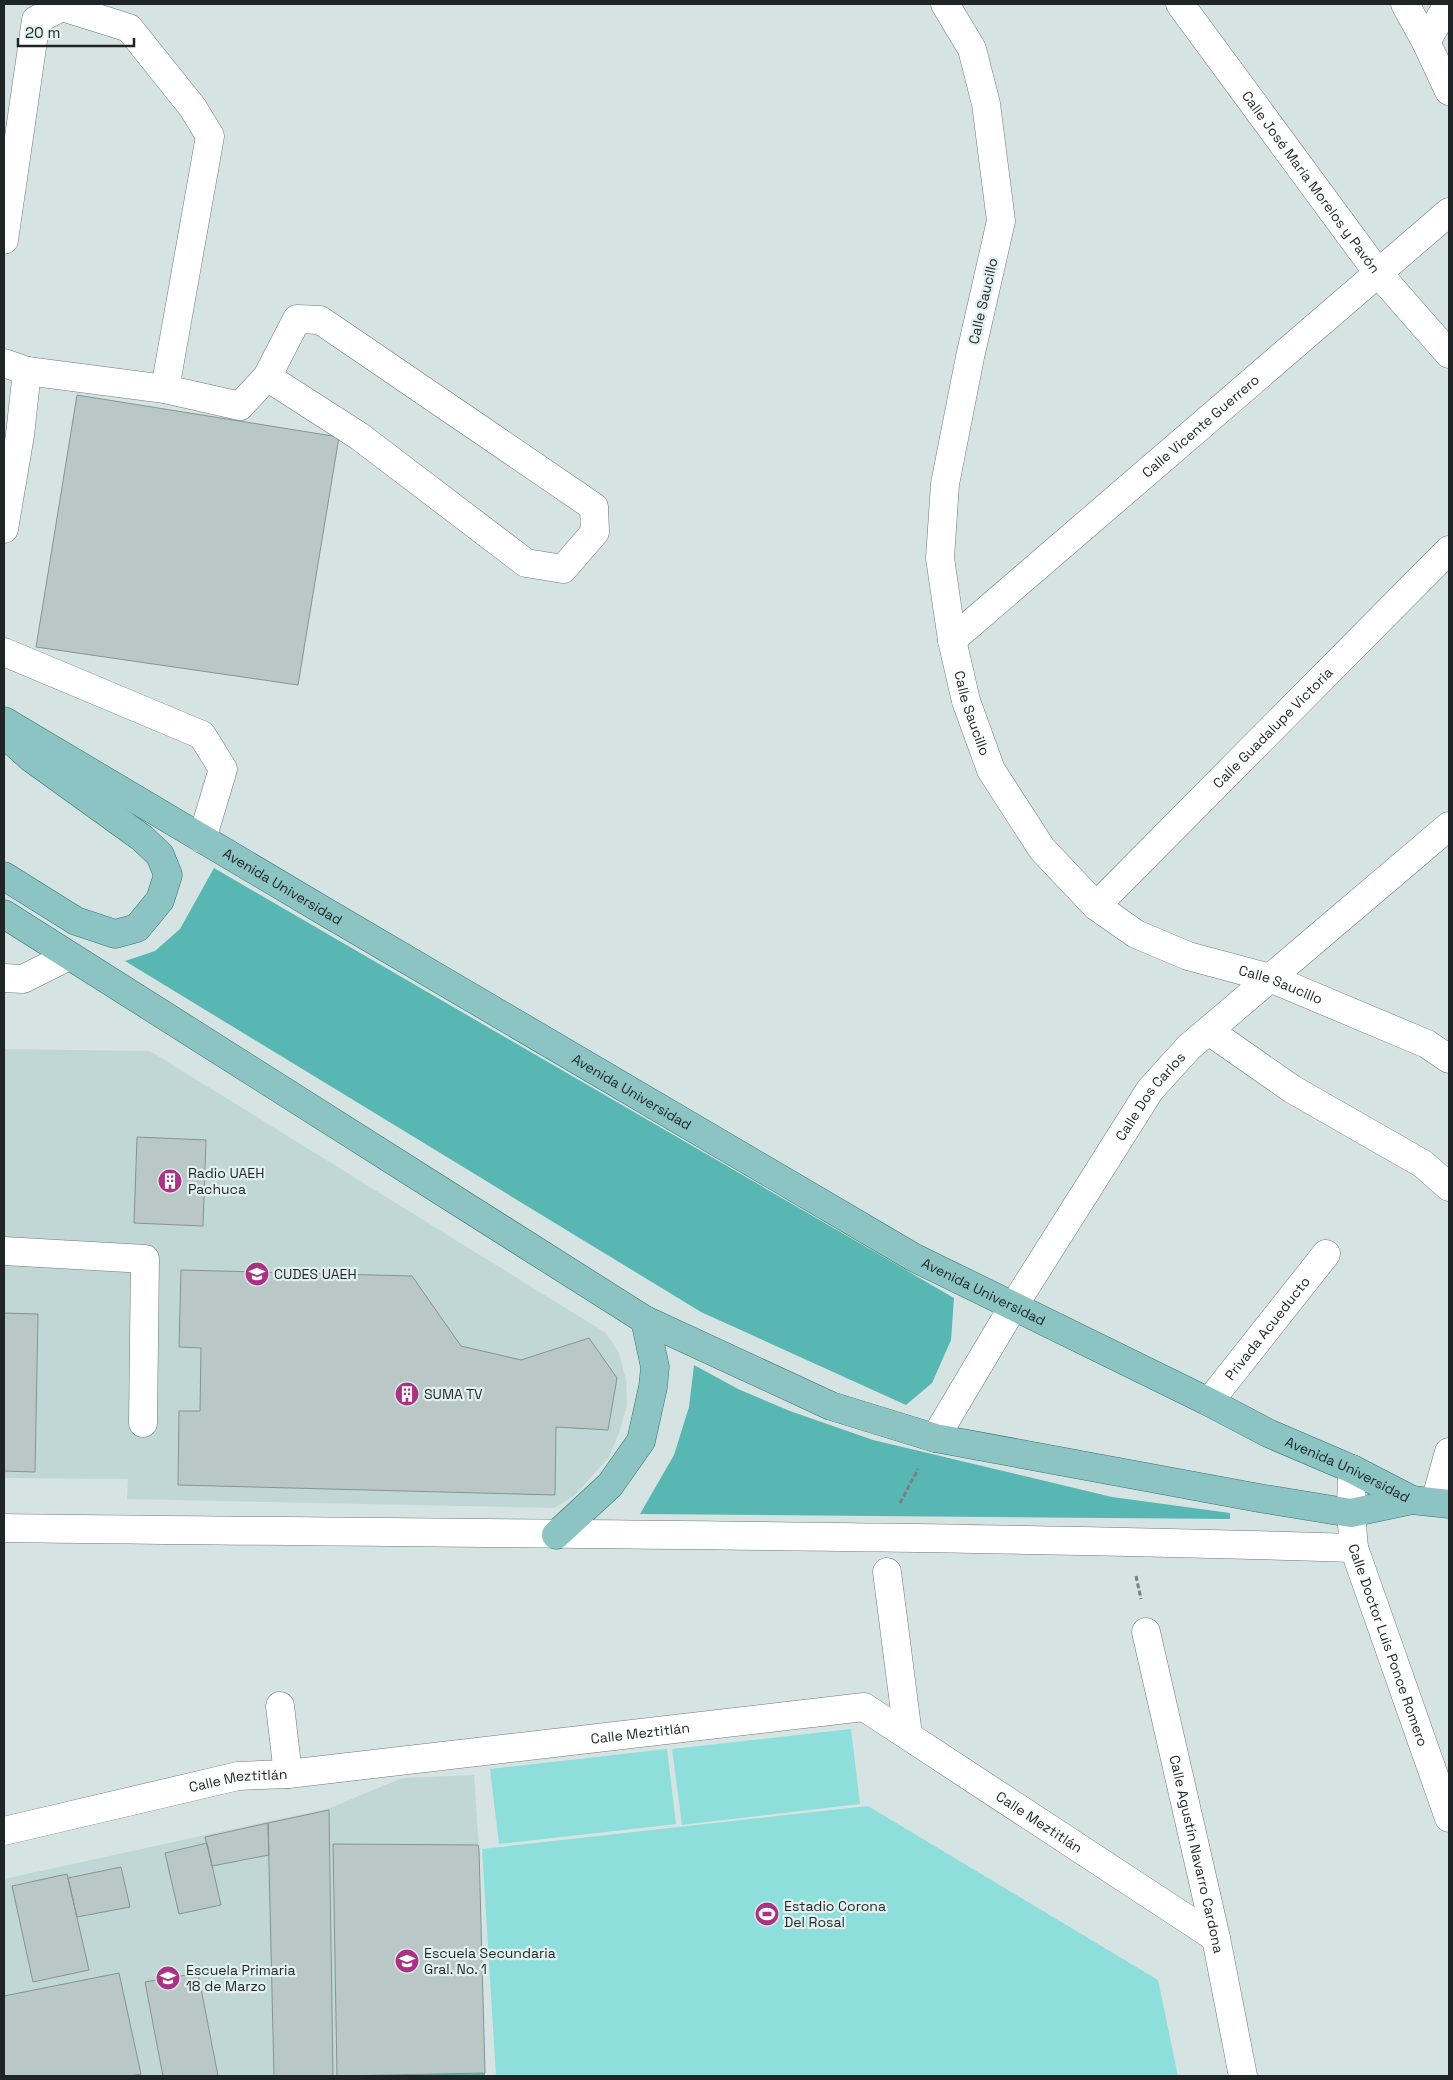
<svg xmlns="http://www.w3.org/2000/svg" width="1453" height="2080" font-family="'Space Grotesk',sans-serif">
<rect width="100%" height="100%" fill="#d5e4e3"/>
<!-- built -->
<path fill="#c0d7d6" d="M 4,1049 L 150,1051 L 606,1333 L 619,1353 L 626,1380 L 627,1405 L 619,1433 L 609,1457 L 574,1496 L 554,1508 L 127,1499 L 128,1479 L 4,1478 Z
M 474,1775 L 479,1849 L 485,2073 L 403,2076 L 4,2076 L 4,1879 L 330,1808 L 402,1778 Z"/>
<!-- green -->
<path fill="#8ededc" d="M 851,1729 L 860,1804 L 682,1825 L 672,1749 Z
M 667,1749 L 676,1824 L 499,1844 L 490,1769 Z
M 868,1806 L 1158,1980 L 1178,2076 L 496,2076 L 482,1849 Z"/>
<!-- forest -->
<path fill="#58b6b3" d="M 214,868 L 954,1298 L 951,1340 L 932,1383 L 906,1405 L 701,1312 L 125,961 L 155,951 L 180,929 Z
M 694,1365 L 738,1389 L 790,1411 L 873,1440 L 1112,1497 L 1230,1513 L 1230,1519 L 640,1514 L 674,1455 L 689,1407 Z
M 485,2073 L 485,2076 L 403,2076 L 403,2075 Z"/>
<!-- building -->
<path fill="#b9c7c7" stroke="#869493" d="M 77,395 L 339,437 L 298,685 L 36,647 Z
M 137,1137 L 206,1140 L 203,1226 L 134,1223 Z
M 181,1270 L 412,1276 L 461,1346 L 521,1360 L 589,1338 L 617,1378 L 608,1430 L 556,1427 L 555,1495 L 178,1485 L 179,1411 L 200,1411 L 201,1348 L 179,1347 Z
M 4,1313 L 38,1314 L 35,1472 L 4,1471 Z
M 329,1810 L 333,2076 L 274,2076 L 268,1823 Z
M 268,1823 L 269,1855 L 212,1866 L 205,1837 Z
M 207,1843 L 221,1905 L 179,1914 L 165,1853 Z
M 333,1844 L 478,1845 L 479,1849 L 485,2073 L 337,2076 Z
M 121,1867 L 130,1907 L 77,1917 L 68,1878 Z
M 67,1874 L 89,1970 L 33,1982 L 12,1886 Z
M 119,1973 L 141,2074 L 130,2076 L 4,2076 L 4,1996 Z
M 198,1973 L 218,2076 L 163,2076 L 145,1982 Z"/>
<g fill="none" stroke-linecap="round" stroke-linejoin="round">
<defs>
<g id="minor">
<path id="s1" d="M 945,4 L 972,49 L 986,104 L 1001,221 L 970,357 L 945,484 L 940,558 L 952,640 L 966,701 L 991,770 L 1042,849 L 1096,906 L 1136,934 L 1188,956 L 1270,978 L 1427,1044 L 1449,1059"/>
<path id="s2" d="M 1180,4 L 1378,273 L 1449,354"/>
<path d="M 1405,4 L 1426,42 L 1449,91"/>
<path d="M 1426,42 L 1448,4"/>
<path d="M 4,240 L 36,20 L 62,7 L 129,28 L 193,108 L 210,136 L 165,389"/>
<path d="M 4,363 L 27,371 L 165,389 L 240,406 L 267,377 L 297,319 L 320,320 L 594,507 L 595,532 L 563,569 L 526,563 L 359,436 L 267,377"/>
<path d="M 4,529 L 20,435 L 27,371"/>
<path id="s3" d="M 952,640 L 1449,212"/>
<path d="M 4,652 L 202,735 L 223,769 L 202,839"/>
<path id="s4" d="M 1096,906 L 1449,550"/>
<path d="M 4,978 L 23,979 L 69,956"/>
<path d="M 1209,1031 L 1292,1089 L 1423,1164 L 1449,1187"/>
<path d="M 4,1251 L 145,1259 L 143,1423"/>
<path id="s5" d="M 1209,1402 L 1326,1254"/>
<path id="s6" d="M 935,1438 L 1013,1307 L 1150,1090 L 1189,1047 L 1449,826"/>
<path id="s7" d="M 1352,1469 L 1351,1513 L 1354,1548 L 1449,1818"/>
<path d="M 1435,1502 L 1449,1452"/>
<path d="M 4,1528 C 454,1534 904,1534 1354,1548"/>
<path d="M 887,1572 L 908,1735"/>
<path id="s8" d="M 1146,1632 L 1216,1938 L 1243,2076"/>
<path d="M 280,1706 L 288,1774"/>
<path id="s9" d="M 4,1831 L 238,1776 L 288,1774 L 864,1707 L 1216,1938"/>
</g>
<g id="major">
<path id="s10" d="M 4,721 L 324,911 L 913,1257 L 1209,1402 L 1268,1433 L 1352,1469 L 1412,1500"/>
<path d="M 4,876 L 76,921 L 115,934 L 137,928 L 160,900 L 168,875 L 160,855 L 142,838 L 31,758 L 10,739"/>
<path d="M 4,914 L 645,1320 L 831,1406 L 935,1438 L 1259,1498 L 1351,1513 L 1412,1500 L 1449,1504"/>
<path d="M 556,1535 L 610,1485 L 641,1441 L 653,1387 L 655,1367 L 645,1320"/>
</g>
</defs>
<!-- minor casing -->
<use href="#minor" stroke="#6c7979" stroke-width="29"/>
<!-- major casing -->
<use href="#major" stroke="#347371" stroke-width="29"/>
<!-- path -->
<path stroke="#778180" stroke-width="3" stroke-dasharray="5 2.5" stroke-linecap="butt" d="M 900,1503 L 918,1469
M 1136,1576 L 1141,1599"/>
<!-- minor -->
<use href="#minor" stroke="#fff" stroke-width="28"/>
<!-- major -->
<use href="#major" stroke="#8cc4c3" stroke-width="28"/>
</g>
<!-- icons -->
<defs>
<symbol id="building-disc" viewBox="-11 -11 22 22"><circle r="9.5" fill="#ab3184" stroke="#e2f1f0"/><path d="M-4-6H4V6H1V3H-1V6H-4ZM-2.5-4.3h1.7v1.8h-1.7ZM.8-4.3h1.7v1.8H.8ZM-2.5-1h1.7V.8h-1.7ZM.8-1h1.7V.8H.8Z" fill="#fff"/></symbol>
<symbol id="university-disc" viewBox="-11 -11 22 22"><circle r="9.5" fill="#ab3184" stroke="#e2f1f0"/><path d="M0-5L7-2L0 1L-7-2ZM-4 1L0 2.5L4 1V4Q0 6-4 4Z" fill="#fff"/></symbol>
<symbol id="stadium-disc" viewBox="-11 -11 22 22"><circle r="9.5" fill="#ab3184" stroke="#e2f1f0"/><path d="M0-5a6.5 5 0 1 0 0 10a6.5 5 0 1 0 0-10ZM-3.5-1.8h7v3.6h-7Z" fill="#fff"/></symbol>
<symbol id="school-disc" viewBox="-11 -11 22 22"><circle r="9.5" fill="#ab3184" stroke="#e2f1f0"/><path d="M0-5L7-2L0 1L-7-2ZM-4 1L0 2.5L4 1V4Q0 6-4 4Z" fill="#fff"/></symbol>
</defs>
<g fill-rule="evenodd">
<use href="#building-disc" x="156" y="1167" width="28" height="28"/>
<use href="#university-disc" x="243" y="1260" width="28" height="28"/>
<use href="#building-disc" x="393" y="1380" width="28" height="28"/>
<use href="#stadium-disc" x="753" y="1900" width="28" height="28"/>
<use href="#school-disc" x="393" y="1947" width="28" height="28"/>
<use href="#school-disc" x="154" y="1964" width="28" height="28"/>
</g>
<g text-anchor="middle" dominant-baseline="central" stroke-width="4.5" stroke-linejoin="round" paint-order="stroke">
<!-- street labels -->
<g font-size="14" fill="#1f2524" stroke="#e2f1f0">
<text stroke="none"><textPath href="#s2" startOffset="221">Calle José María Morelos y Pavón</textPath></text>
<text transform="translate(983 301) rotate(-77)">Calle Saucillo</text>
<text stroke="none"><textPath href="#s3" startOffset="328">Calle Vicente Guerrero</textPath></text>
<text stroke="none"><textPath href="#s1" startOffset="729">Calle Saucillo</textPath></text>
<text stroke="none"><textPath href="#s4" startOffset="251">Calle Guadalupe Victoria</textPath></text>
<text stroke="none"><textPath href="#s10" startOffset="324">Avenida Universidad</textPath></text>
<text stroke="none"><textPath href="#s1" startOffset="1164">Calle Saucillo</textPath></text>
<text stroke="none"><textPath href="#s10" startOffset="729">Avenida Universidad</textPath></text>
<text stroke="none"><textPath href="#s6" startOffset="404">Calle Dos Carlos</textPath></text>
<text stroke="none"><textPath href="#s10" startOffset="1134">Avenida Universidad</textPath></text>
<text stroke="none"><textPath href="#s5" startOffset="94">Privada Acueducto</textPath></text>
<text stroke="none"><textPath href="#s10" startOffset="1539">Avenida Universidad</textPath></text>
<text stroke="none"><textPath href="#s7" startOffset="182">Calle Doctor Luis Ponce Romero</textPath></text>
<text stroke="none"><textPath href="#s9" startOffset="645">Calle Meztitlán</textPath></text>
<text stroke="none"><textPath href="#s9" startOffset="240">Calle Meztitlán</textPath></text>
<text stroke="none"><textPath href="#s9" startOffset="1080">Calle Meztitlán</textPath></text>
<text stroke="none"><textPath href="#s8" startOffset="228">Calle Agustín Navarro Cardona</textPath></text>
</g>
<!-- poi labels -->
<g font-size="14" fill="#1f2524" stroke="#e2f1f0" text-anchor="start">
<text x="188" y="1173">Radio UAEH<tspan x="188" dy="16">Pachuca</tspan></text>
<text x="274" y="1274">CUDES UAEH</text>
<text x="424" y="1394">SUMA TV</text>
<text x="784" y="1906">Estadio Corona<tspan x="784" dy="16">Del Rosal</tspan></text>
<text x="424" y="1953">Escuela Secundaria<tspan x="424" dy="16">Gral. No. 1</tspan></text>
<text x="186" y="1970">Escuela Primaria<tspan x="186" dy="16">18 de Marzo</tspan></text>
</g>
</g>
<!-- border -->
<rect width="1453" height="2080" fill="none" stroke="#1f2524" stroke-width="10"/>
<!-- scale -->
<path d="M18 38v8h116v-8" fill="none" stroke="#1f2524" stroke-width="2.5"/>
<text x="25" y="38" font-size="15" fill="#1f2524" stroke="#e2f1f0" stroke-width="4" paint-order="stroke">20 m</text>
</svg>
